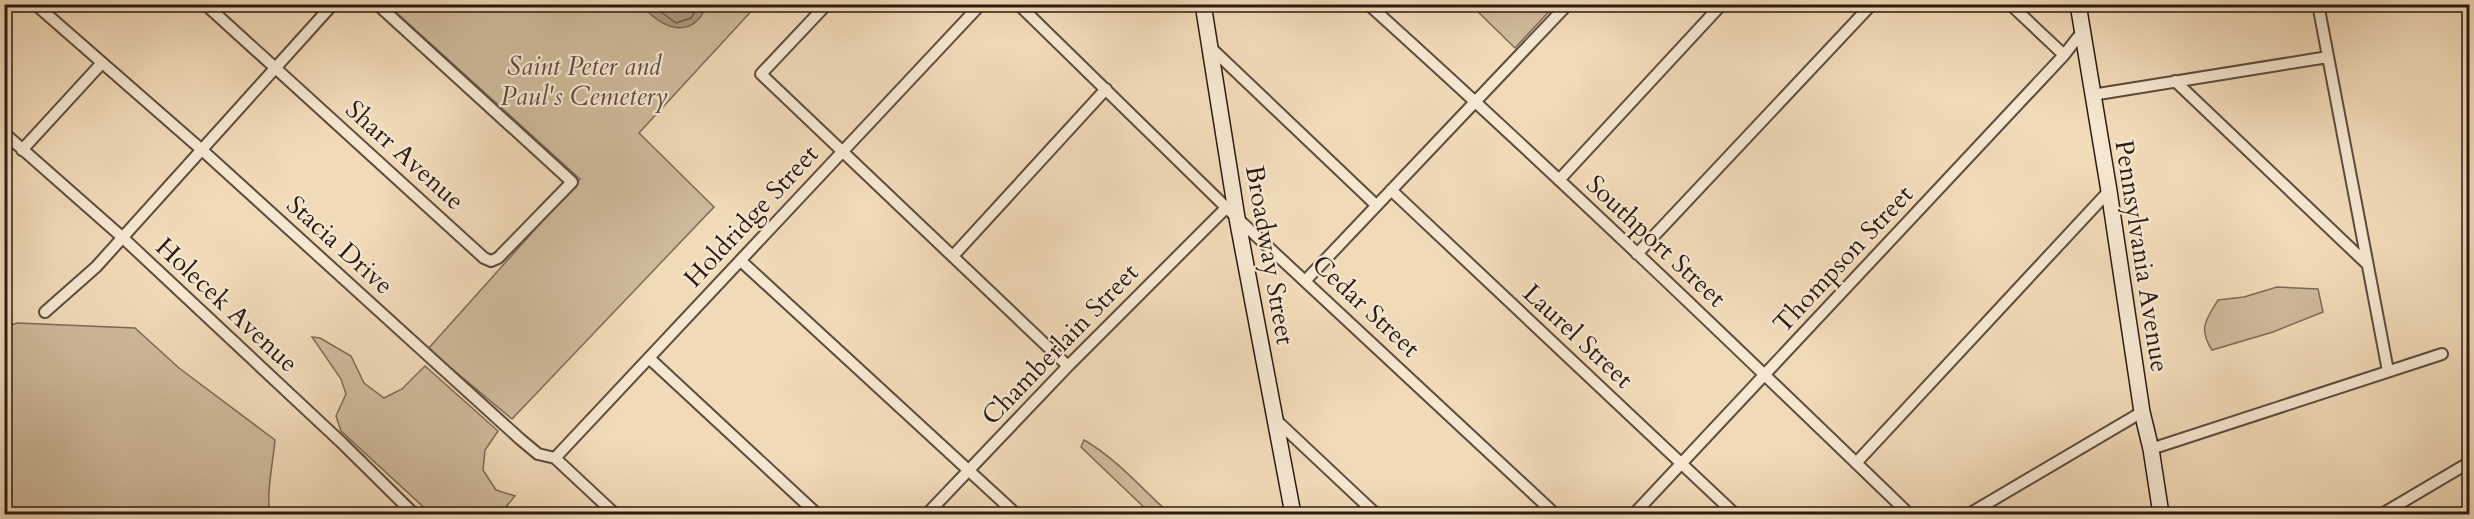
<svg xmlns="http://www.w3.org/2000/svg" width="2474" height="519" font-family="Cardo,serif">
<rect width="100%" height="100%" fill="#f1dab8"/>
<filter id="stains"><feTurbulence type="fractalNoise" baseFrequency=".00333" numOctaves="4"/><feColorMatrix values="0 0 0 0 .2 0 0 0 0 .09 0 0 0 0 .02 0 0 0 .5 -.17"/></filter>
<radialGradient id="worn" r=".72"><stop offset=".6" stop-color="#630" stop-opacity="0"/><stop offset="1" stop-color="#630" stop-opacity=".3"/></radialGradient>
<!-- green -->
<path fill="#cfba9c" stroke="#7d6a57" stroke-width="1.5" d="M 388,5 L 757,5 L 639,133 L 714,207 L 512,419 L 428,349 L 580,179 Z
M 1471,5 L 1555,5 L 1515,48 Z
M 2277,287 L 2318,289 L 2323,312 L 2273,332 L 2212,350 C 2198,328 2206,320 2218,300 L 2244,297 Z
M 17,323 L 135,328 L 179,368 L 275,440 C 273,463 266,493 270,514 L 5,514 L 5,327 Z
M 312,337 L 320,338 L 351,356 L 364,383 L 384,398 L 402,389 L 425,366 L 498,431 L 485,450 L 483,470 L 496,490 L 515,496 L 500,514 L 431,514 L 341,431 L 336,416 L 346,394 L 341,379 Z
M 1084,440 C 1117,459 1142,489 1170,514 L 1151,514 L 1081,447 Z"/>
<!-- water -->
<path fill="#ae9980" stroke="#7a6754" stroke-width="1.5" d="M 642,5 L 707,5 C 692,41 662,29 642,5 Z"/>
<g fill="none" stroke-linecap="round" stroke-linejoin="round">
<!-- shore -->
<path stroke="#6c5a49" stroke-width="1.5" d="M 650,4 L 676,23 L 691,18 L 700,4"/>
<defs>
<path id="street" d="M 35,4 L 202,150 L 520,439 L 538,454 L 555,458 L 615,514
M 205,4 L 484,258 L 491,261 L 498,258 L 572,182 L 377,4
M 827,4 L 761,74 L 1068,366
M 1018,4 L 1237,218 L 1555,514
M 1368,4 C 1552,170 1731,342 1909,514
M 2010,4 L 2064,55
M 2318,4 L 2388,371
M 1210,47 L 1376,205
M 2175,81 L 2366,263
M 2092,95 L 2328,57
M 4,133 L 122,237 L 341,442 L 414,514
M 22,150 L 101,64
M 1559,180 L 1722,4
M 1391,190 L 1735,514
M 1637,254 L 1872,4
M 953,256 L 1106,89
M 741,261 L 1016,514
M 1306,280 L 1568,4
M 45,312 L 96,267 L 333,4
M 649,358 L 817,514
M 1276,420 L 1376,514
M 2151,449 L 2442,354
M 555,458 L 981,4
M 1856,463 L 2109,191
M 927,514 L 1068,366 L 1227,207
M 1634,514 L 2064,55 L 2082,32
M 1969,514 L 2142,412
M 2382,514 L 2470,462"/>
<path id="secondary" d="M 1203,4 L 1237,218 L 1293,514
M 2078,4 L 2109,191 L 2142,412 L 2151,449 L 2161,514"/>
</defs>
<!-- street casing -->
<use href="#street" stroke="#5c4b3c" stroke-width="14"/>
<!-- secondary casing -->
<use href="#secondary" stroke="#2b1b12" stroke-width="18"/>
<!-- street -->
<use href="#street" stroke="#f6e7d1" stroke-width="10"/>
<!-- secondary -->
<use href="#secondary" stroke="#f6e7d1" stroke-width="15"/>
</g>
<g text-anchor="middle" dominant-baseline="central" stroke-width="4.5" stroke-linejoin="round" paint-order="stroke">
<!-- park labels -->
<g font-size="26" font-style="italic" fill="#5c4b3b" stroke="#f6e7d1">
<text x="584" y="66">Saint Peter and<tspan x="584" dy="30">Paul's Cemetery</tspan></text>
</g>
<!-- street labels -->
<g font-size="26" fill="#2b1b12" stroke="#f6e7d1">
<text transform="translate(405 155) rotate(42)">Sharr Avenue</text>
<text transform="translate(751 216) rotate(-47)">Holdridge Street</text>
<text transform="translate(1656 241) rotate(43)">Southport Street</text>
<text transform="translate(340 245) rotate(42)">Stacia Drive</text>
<text transform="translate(1270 255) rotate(80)">Broadway Street</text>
<text transform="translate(2142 256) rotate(81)">Pennsylvania Avenue</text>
<text transform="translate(1843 259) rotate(-47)">Thompson Street</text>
<text transform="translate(227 305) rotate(43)">Holecek Avenue</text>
<text transform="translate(1366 306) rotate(43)">Cedar Street</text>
<text transform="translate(1578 336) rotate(43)">Laurel Street</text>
<text transform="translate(1060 344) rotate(-46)">Chamberlain Street</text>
</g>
</g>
<!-- margin -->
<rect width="2474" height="519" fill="none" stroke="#f1dab8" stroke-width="24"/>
<rect x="6" y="6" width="2462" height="507" fill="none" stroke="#2b1b12" stroke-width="3"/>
<rect x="12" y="12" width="2450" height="495" fill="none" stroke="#2b1b12" stroke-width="1.5"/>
<rect width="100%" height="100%" filter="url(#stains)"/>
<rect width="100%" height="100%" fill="url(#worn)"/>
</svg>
